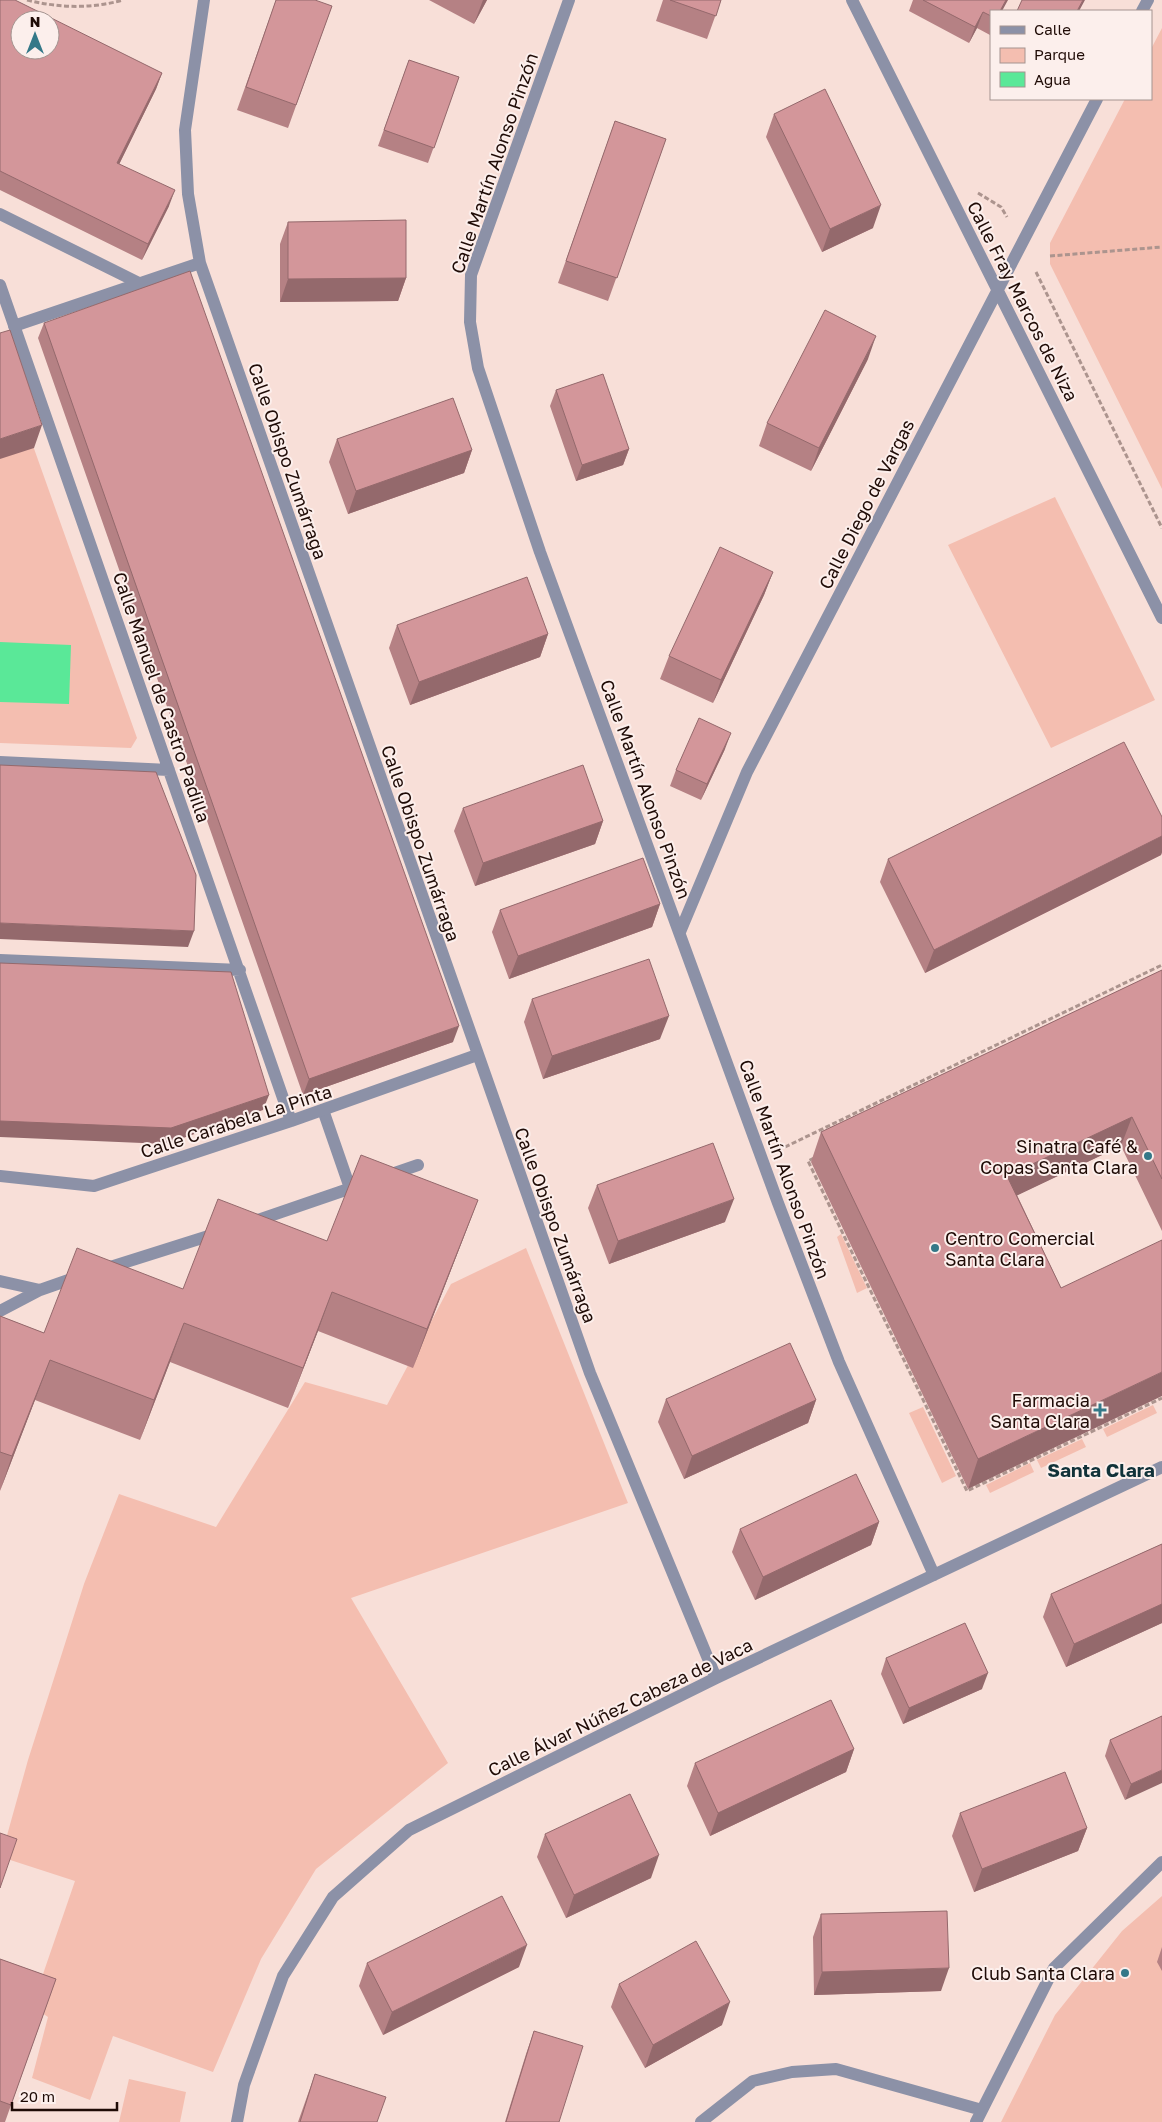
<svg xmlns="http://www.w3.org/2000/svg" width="1162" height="2122" font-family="'Golos Text',sans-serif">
<rect width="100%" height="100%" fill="#f8dfd8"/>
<!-- green -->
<path fill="#f4beb0" d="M 1162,28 L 1162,489 L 1050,264 L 1050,243 L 1125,99 L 1151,99 L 1151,49 Z
M 0,353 L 137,738 L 131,748 L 0,743 Z
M 1055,497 L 1155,700 L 1051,748 L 948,545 Z
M 841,1234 L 867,1288 L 857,1293 L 837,1237 Z
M 526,1248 L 628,1503 L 351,1598 L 448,1763 L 316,1869 L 261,1959 L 213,2072 L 113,2036 L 90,2100 L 32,2078 L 48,2017 L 32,2006 L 75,1881 L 1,1857 L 28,1760 L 84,1584 L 119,1494 L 216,1527 L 305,1382 L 387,1405 L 451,1284 Z
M 1153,1405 L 1157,1413 L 1107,1437 L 1103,1429 Z
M 923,1407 L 956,1476 L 942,1483 L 909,1413 Z
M 1082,1439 L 1086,1447 L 1041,1468 L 1037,1460 Z
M 1030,1463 L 1034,1472 L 990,1493 L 986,1485 Z
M 1162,1896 L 1162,2122 L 1001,2122 L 1055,2015 L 1122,1931 Z
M 129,2079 L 186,2092 L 180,2122 L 119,2122 Z"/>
<!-- water -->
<path fill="#5ae898" d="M 0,642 L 71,645 L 69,704 L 0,702 Z"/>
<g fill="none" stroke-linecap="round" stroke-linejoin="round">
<!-- path -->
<path stroke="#ac948e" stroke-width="3" stroke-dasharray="5 2.5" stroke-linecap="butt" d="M 27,0 C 59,8 91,9 123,0
M 978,193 L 1001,207 L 1007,217
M 1050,256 L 1162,247
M 1036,272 L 1162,528
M 785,1147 L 1162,965
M 814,1158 L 808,1161 L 967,1491 L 1162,1398"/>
<!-- lane -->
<path stroke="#8c91a7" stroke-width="12" d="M 323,1110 L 350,1188
M 386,1176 L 418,1165
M 249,1223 L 363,1184
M 104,1269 L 218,1233
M 0,1281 L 40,1290
M 0,1311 L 40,1290 L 80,1276"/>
<!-- street -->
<path stroke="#8c91a7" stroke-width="12" d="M 204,0 L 185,130 L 188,194 L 200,263 L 590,1373 L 716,1678
M 569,0 L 471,275 L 470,322 L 478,368 L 540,552 L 778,1203 L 839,1362 L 934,1575
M 852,0 L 1162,618
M 1142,11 L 1148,0
M 0,214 L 139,283
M 0,285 L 291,1121
M 14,326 L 200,263
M 0,762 L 169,770
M 680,932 L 747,772 L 1097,99
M 0,960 L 240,970
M 0,1176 L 94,1186 L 291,1121 L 477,1055
M 237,2122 L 244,2085 L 283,1976 L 333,1897 L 409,1830 L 716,1678 L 1162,1467
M 701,2122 L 753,2081 L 792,2072 L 836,2069 L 982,2110
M 976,2122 L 1054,1968 L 1162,1862"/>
</g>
<!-- wall -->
<path fill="#b58184" d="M 0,0 L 162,73 L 156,89 L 119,164 L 169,206 L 142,260 L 0,190 Z
M 276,0 L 332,6 L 288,128 L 237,110 Z
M 429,0 L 487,0 L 474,24 Z
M 663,0 L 721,0 L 707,39 L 656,21 Z
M 913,0 L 1008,0 L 991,11 L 990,35 L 977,28 L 969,43 L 909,11 Z
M 409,60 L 459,77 L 428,163 L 378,146 Z
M 774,114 L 873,228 L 822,252 L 766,137 Z
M 615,121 L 666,139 L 608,301 L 558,283 Z
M 288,222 L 406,278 L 398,301 L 280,302 L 280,244 Z
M 44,323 L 453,1042 L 303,1095 L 38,338 Z
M 868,359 L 811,471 L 759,446 L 767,423 Z
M 556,390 L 629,449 L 623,465 L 576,481 L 550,406 Z
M 337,439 L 472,450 L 464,473 L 348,514 L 329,462 Z
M 773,572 L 764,595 L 713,703 L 660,679 L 669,656 Z
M 397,625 L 548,634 L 540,657 L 410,705 L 389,648 Z
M 725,749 L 701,800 L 670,786 L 676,770 Z
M 463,808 L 603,821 L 595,844 L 475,886 L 454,831 Z
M 1162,817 L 1162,852 L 1161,855 L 925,973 L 880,882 L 888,859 Z
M 660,904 L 652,927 L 509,979 L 492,932 L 500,910 Z
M 1162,970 L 1162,1231 L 1121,1146 L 1017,1195 L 1061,1288 L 968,1489 L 811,1162 L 821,1132 Z
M 532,999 L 660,1039 L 543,1079 L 524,1022 Z
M 597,1185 L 725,1222 L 609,1264 L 588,1208 Z
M 478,1200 L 463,1239 L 413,1368 L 318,1331 L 288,1408 L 170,1362 L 140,1440 L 35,1400 L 0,1491 L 0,1316 L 44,1333 L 183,1289 L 327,1241 Z
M 666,1399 L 816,1400 L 808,1423 L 684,1479 L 658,1422 Z
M 879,1522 L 871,1545 L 755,1600 L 732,1552 L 740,1529 Z
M 1162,1544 L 1162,1623 L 1066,1667 L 1043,1617 L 1051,1594 Z
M 886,1658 L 982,1689 L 903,1724 L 881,1674 Z
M 1162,1716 L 1125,1800 L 1105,1756 L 1110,1740 Z
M 854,1749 L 846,1772 L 710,1836 L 687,1786 L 695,1763 Z
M 960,1813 L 1087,1828 L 1078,1851 L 974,1892 L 952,1836 Z
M 545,1834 L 651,1878 L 566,1918 L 537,1857 Z
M 821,1914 L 941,1991 L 814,1995 L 813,1937 Z
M 1162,1947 L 1162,1971 L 1157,1962 Z
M 0,1959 L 56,1979 L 5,2122 L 0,2122 Z
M 367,1963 L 519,1967 L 383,2035 L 359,1986 Z
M 619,1984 L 722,2025 L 645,2068 L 611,2007 Z
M 534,2031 L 559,2122 L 505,2122 L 526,2054 Z
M 315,2074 L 377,2122 L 298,2122 Z"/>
<!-- shaded-wall -->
<path fill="#94696c" d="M 483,0 L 487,0 L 474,24 Z
M 1006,0 L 1008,0 L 1002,11 L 1000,11 Z
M 1083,0 L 1085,0 L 1079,11 L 1077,11 Z
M 983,12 L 977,28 L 969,43 L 975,27 Z
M 162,73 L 156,89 L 112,179 L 117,163 Z
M 175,190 L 169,206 L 142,260 L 148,244 Z
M 881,205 L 873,228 L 822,252 L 830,229 Z
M 406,278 L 398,301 L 280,302 L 288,279 Z
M 876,336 L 868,359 L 811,471 L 819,448 Z
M 42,425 L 34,448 L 0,459 L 0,439 Z
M 629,449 L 623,465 L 576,481 L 582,465 Z
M 472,450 L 464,473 L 348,514 L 356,491 Z
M 773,572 L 764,595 L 713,703 L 721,680 Z
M 548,634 L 540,657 L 410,705 L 419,682 Z
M 731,733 L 725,749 L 701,800 L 707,784 Z
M 603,821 L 595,844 L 475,886 L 483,863 Z
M 1162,836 L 1162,852 L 1161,855 L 925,973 L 934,950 Z
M 660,904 L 652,927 L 509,979 L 518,956 Z
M 0,923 L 194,931 L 188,947 L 0,939 Z
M 669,1016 L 660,1039 L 543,1079 L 552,1056 Z
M 459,1026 L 453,1042 L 303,1095 L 309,1079 Z
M 269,1095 L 263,1110 L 166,1144 L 0,1137 L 0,1121 Z
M 1132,1117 L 1121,1146 L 997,1205 L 1007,1176 Z
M 734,1199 L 725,1222 L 609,1264 L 618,1241 Z
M 478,1200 L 463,1239 L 413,1368 L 427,1329 Z
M 332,1292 L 318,1331 L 288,1408 L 303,1368 Z
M 184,1323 L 170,1362 L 140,1440 L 154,1400 Z
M 50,1360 L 35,1400 L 0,1491 L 12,1456 Z
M 1162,1372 L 1162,1396 L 968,1489 L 978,1459 Z
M 816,1400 L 808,1423 L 684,1479 L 692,1456 Z
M 879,1522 L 871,1545 L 755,1600 L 763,1577 Z
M 1162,1604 L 1162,1623 L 1066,1667 L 1074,1644 Z
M 988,1673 L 982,1689 L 903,1724 L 909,1708 Z
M 854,1749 L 846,1772 L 710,1836 L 718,1813 Z
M 1162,1770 L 1162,1783 L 1125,1800 L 1131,1784 Z
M 1087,1828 L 1078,1851 L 974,1892 L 982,1869 Z
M 659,1855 L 651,1878 L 566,1918 L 574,1895 Z
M 527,1945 L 519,1967 L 383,2035 L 392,2012 Z
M 949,1968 L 941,1991 L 814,1995 L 822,1972 Z
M 730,2002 L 722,2025 L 645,2068 L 653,2045 Z"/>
<!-- building -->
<path fill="#d3969a" stroke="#94696c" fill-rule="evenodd" d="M 0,0 L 15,0 L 162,73 L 117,163 L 175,190 L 148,244 L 0,171 ZM 20,20 L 50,20 L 50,50 L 20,50 Z
M 276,0 L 315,0 L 332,6 L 296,105 L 246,87 Z
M 670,0 L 721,0 L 716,16 Z
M 923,0 L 1006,0 L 1000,11 L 991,11 L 991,16 L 983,12 L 975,27 Z
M 1022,0 L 1083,0 L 1077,11 L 1017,11 Z
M 409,60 L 459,77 L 434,148 L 384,130 Z
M 825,89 L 881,205 L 830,229 L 774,114 Z
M 615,121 L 666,139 L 617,278 L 566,261 Z
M 406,220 L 406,278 L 288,279 L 288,222 Z
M 190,271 L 459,1026 L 309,1079 L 44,323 Z
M 825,310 L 876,336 L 819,448 L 767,423 Z
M 10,330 L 42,425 L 0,439 L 0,333 Z
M 603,374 L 629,449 L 582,465 L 556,390 Z
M 453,398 L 472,450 L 356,491 L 337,439 Z
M 720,547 L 773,572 L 721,680 L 669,656 Z
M 527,577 L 548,634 L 419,682 L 397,625 Z
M 699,718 L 731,733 L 707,784 L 676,770 Z
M 1124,742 L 1162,817 L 1162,836 L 934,950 L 888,859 Z
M 0,765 L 156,772 L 196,875 L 194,931 L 0,923 Z
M 583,765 L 603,821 L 483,863 L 463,808 Z
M 643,858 L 660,904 L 518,956 L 500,910 Z
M 649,959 L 669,1016 L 552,1056 L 532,999 Z
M 0,963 L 231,972 L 269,1095 L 171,1128 L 0,1121 Z
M 1162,970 L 1162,1179 L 1132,1117 L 1007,1176 L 1061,1288 L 1162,1240 L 1162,1372 L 978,1459 L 821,1132 Z
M 713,1143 L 734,1199 L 618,1241 L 597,1185 Z
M 361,1155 L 478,1200 L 427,1329 L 332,1292 L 303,1368 L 184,1323 L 154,1400 L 50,1360 L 12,1456 L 0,1452 L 0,1316 L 44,1333 L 77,1248 L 183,1289 L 218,1199 L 327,1241 Z
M 790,1343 L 816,1400 L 692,1456 L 666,1399 Z
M 856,1474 L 879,1522 L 763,1577 L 740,1529 Z
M 1162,1544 L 1162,1604 L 1074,1644 L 1051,1594 Z
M 965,1623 L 988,1673 L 909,1708 L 886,1658 Z
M 831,1700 L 854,1749 L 718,1813 L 695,1763 Z
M 1162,1716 L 1162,1770 L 1131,1784 L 1110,1740 Z
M 1065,1772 L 1087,1828 L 982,1869 L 960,1813 Z
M 630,1794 L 659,1855 L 574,1895 L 545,1834 Z
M 0,1833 L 17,1839 L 0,1888 Z
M 502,1896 L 527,1945 L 392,2012 L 367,1963 Z
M 947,1911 L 949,1968 L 822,1972 L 821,1914 Z
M 696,1941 L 730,2002 L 653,2045 L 619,1984 Z
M 0,1959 L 56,1979 L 11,2105 L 0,2101 Z
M 534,2031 L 583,2046 L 559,2122 L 506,2122 Z
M 315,2074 L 386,2097 L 377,2122 L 300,2122 Z"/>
<!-- markers -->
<g fill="#347888" stroke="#fcefec" stroke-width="2">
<circle cx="1148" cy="1156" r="5"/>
<circle cx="935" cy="1248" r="5"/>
<path d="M1097.5 1402.5h5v5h5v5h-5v5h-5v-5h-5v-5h5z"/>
<circle cx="1125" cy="1973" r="5"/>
</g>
<g text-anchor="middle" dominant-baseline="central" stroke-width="4" stroke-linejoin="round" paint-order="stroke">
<!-- street labels -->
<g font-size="18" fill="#1f0b06" stroke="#fcefec">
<text transform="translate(494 163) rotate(-71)">Calle Martín Alonso Pinzón</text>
<text transform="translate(1023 301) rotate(63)">Calle Fray Marcos de Niza</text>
<text transform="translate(288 461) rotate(71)">Calle Obispo Zumárraga</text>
<text transform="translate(866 504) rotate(-63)">Calle Diego de Vargas</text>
<text transform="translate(162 697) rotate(71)">Calle Manuel de Castro Padilla</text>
<text transform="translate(646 789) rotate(70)">Calle Martín Alonso Pinzón</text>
<text transform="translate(421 843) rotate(71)">Calle Obispo Zumárraga</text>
<text transform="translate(236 1121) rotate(-18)">Calle Carabela La Pinta</text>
<text transform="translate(785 1169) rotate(70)">Calle Martín Alonso Pinzón</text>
<text transform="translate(556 1225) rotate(70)">Calle Obispo Zumárraga</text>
<text transform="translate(620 1707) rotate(-26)">Calle Álvar Núñez Cabeza de Vaca</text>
</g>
<!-- poi labels -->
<g font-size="18" fill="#1f0b06" stroke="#fcefec" text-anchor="end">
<text x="1138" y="1146">Sinatra Café &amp;<tspan x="1138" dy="21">Copas Santa Clara</tspan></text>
<text x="945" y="1238" text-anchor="start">Centro Comercial<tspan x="945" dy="21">Santa Clara</tspan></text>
<text x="1090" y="1400">Farmacia<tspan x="1090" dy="21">Santa Clara</tspan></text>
<text x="1115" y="1973">Club Santa Clara</text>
</g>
<!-- neighbourhood labels -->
<g font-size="19" font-weight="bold" fill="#113239" stroke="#fcefec">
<text x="1101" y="1469">Santa Clara</text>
</g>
</g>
<!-- legend -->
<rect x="990" y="10" width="162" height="90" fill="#fcefec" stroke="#a49490"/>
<rect x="1000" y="26" width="25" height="8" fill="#8c91a7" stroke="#a49490"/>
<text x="1034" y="35" font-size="15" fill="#1f0b06">Calle</text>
<rect x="1000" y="48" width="25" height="15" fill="#f4beb0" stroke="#a49490"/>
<text x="1034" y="60" font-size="15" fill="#1f0b06">Parque</text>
<rect x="1000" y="72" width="25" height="15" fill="#5ae898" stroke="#a49490"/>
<text x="1034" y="85" font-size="15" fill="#1f0b06">Agua</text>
<!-- north arrow -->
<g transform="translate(35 35)"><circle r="24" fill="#fcefec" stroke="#a49490"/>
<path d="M0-4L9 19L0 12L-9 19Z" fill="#347888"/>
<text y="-8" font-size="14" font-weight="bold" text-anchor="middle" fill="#1f0b06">N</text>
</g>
<!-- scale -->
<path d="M12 2102v8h105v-8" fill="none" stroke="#1f0b06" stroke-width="2.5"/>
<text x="20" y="2102" font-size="15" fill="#1f0b06" stroke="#fcefec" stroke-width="4" paint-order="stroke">20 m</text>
</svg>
